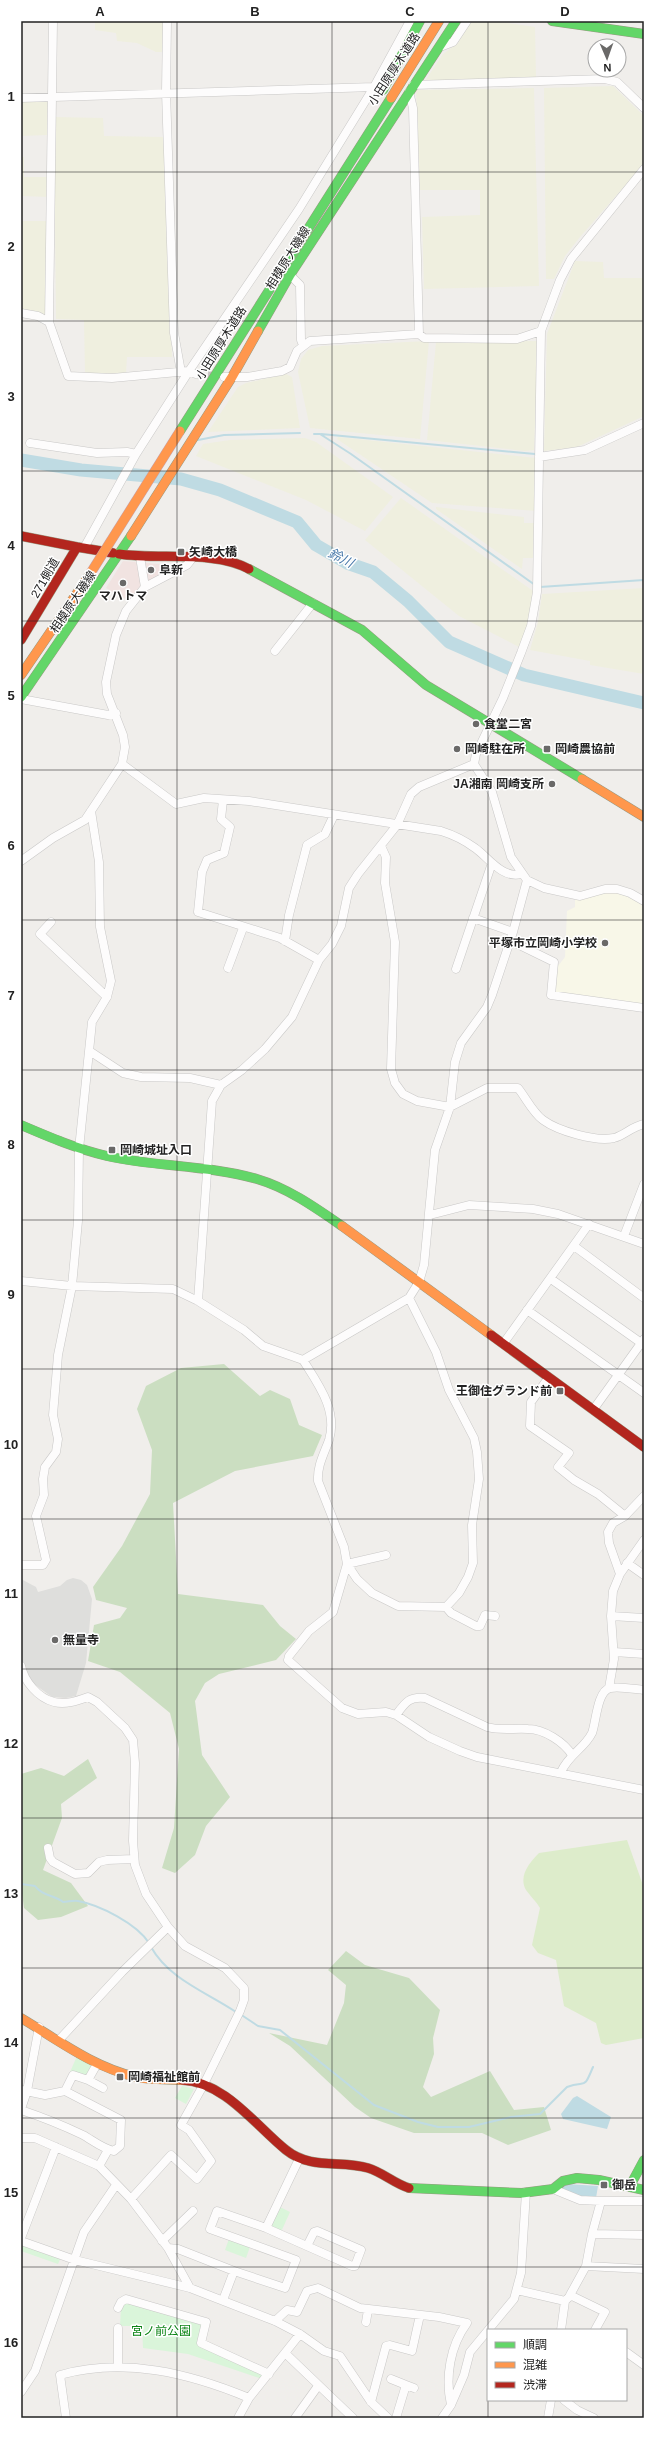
<svg xmlns="http://www.w3.org/2000/svg" width="665" height="2439" font-family="Arial,'Noto Sans JP',sans-serif">
<rect width="100%" height="100%" fill="#f0eeeb"/>
<!-- commercial -->
<path fill="#f1e3e1" d="M 123,561 L 135,562 L 138,565 L 142,587 L 131,602 L 106,588 Z
M 145,563 L 180,565 L 148,582 Z"/>
<!-- education -->
<path fill="#f8f7e8" d="M 606,892 L 615,892 L 630,897 L 644,906 L 644,1006 L 554,992 L 554,971 L 565,957 L 567,911 L 575,907 L 575,899 L 586,898 Z"/>
<!-- religious -->
<path fill="#dededc" d="M 73,1578 L 81,1580 L 87,1585 L 92,1599 L 86,1663 L 76,1696 L 66,1698 L 52,1697 L 30,1681 L 22,1664 L 21,1579 L 36,1587 L 38,1592 L 60,1586 L 67,1580 Z"/>
<!-- farmland -->
<path fill="#efefdf" d="M 95,21 L 164,21 L 164,52 L 156,52 L 137,43 L 117,41 L 116,33 L 95,30 Z
M 471,21 L 495,21 L 535,27 L 536,78 L 425,81 L 443,54 L 458,43 Z
M 613,86 L 644,116 L 644,164 L 580,237 L 565,256 L 554,279 L 546,279 L 544,88 Z
M 534,88 L 539,286 L 424,289 L 422,217 L 480,215 L 480,190 L 420,190 L 416,90 Z
M 48,101 L 47,135 L 21,136 L 21,102 Z
M 54,117 L 103,118 L 104,136 L 164,137 L 172,357 L 127,357 L 126,373 L 85,374 L 84,320 L 56,319 Z
M 21,157 L 24,157 L 24,177 L 49,177 L 49,197 L 22,196 L 23,216 L 21,216 Z
M 21,221 L 47,221 L 48,315 L 21,310 Z
M 575,261 L 603,262 L 604,278 L 644,278 L 644,416 L 577,447 L 544,451 L 547,334 Z
M 429,341 L 420,439 L 310,428 L 298,372 L 301,359 L 308,350 L 322,346 Z
M 538,341 L 534,450 L 525,451 L 427,440 L 436,342 Z
M 286,374 L 292,377 L 300,428 L 208,432 L 238,387 L 246,383 Z
M 338,437 L 536,458 L 536,511 L 432,503 L 337,439 Z
M 305,438 L 316,442 L 393,497 L 365,531 L 306,500 L 196,456 L 203,444 L 230,440 Z
M 401,498 L 536,593 L 524,636 L 519,647 L 459,616 L 365,540 Z
M 436,507 L 524,517 L 524,523 L 534,523 L 533,558 L 523,558 L 522,569 L 436,509 Z
M 644,588 L 644,674 L 590,665 L 590,661 L 530,650 L 538,622 L 542,594 Z"/>
<!-- grass -->
<path fill="#ddeccb" d="M 627,1840 L 644,1888 L 644,2038 L 606,2045 L 601,2043 L 596,2023 L 564,2006 L 556,1960 L 538,1953 L 532,1945 L 540,1908 C 536,1901 530,1896 526,1890 C 518,1876 530,1862 539,1853 Z"/>
<!-- forest -->
<path fill="#cbdec1" d="M 224,1364 L 260,1396 L 270,1390 L 290,1399 L 299,1425 L 322,1435 L 313,1456 L 235,1471 L 173,1503 L 178,1594 L 263,1605 L 280,1626 L 296,1639 L 276,1660 L 219,1674 L 205,1683 L 195,1701 L 202,1755 L 230,1797 L 206,1826 L 195,1855 L 175,1873 L 162,1868 L 174,1828 L 179,1749 L 170,1713 L 120,1672 L 88,1661 L 94,1625 L 120,1618 L 127,1608 L 96,1600 L 93,1587 L 122,1546 L 150,1494 L 152,1450 L 137,1409 L 146,1386 L 181,1368 Z
M 88,1759 L 97,1778 L 61,1804 L 62,1818 L 43,1870 L 71,1883 L 88,1906 L 61,1917 L 38,1920 L 24,1908 L 21,1886 L 21,1774 L 41,1768 L 64,1776 Z
M 346,1951 L 365,1965 L 409,1978 L 440,2010 L 433,2038 L 434,2054 L 423,2087 L 431,2097 L 490,2071 L 514,2110 L 544,2107 L 551,2130 L 508,2145 L 482,2133 L 414,2133 L 371,2118 L 355,2107 L 290,2046 L 269,2033 L 327,2045 L 344,2003 L 346,1985 L 328,1970 Z"/>
<!-- park -->
<path fill="#daf5da" d="M 77,2056 L 94,2065 L 84,2078 L 70,2072 Z
M 182,2086 L 194,2089 L 186,2104 L 175,2098 Z
M 278,2206 L 290,2212 L 281,2232 L 270,2227 Z
M 229,2239 L 250,2247 L 246,2258 L 225,2250 Z
M 21,2243 L 61,2257 L 58,2264 L 21,2251 Z
M 125,2302 L 204,2323 L 200,2342 L 264,2375 L 262,2379 L 188,2354 L 143,2348 L 142,2326 L 120,2326 L 121,2306 Z"/>
<!-- water -->
<path fill="#bfdbe3" d="M 577,2096 L 611,2117 L 607,2129 L 563,2119 L 561,2114 L 573,2098 Z
M 568,2184 L 598,2186 L 596,2198 L 581,2198 L 563,2192 L 563,2186 Z"/>
<g fill="none" stroke-linecap="round" stroke-linejoin="round">
<!-- stream -->
<path stroke="#bfdbe3" stroke-width="2" d="M 314,434 L 320,434 L 351,454 L 535,585
M 321,434 L 535,454
M 198,440 L 224,435 L 300,433
M 540,587 L 644,580
M 21,1884 L 35,1886 C 42,1896 54,1895 63,1902 C 68,1902 73,1900 78,1901 C 100,1905 137,1924 149,1943
M 151,1947 C 169,1979 206,1992 236,2012
M 240,2014 L 258,2026 L 280,2030 L 374,2105 L 418,2122 L 438,2127 L 469,2127 L 511,2117 L 540,2114 L 567,2087 C 587,2080 583,2091 593,2067"/>
<!-- river -->
<path stroke="#bfdbe3" stroke-width="13" d="M 21,460 L 81,470 L 181,479 L 220,490 L 297,522 L 316,545 L 347,563 L 373,572 L 408,601 L 449,642 L 524,675 L 644,703"/>
<!-- street-tunnel -->
<path stroke="#c7c5c3" stroke-width="8" stroke-dasharray="8 4" stroke-linecap="butt" d="M 196,374 L 217,376"/>
<defs>
<path id="street" d="M 53,21 L 49,322 L 68,376 L 112,378 L 189,371 L 196,374
M 167,21 L 166,92 L 174,333 L 181,372
M 440,47 L 453,42 L 467,21
M 413,85 L 605,79 L 617,82 L 644,108
M 409,92 L 413,108 L 419,334
M 21,98 L 374,87
M 644,169 L 571,259 L 560,280 L 541,331 L 537,592 L 531,626 L 521,653 L 503,698 L 476,754 L 474,764 L 492,792 L 511,857 L 527,880 L 544,888 L 580,896 L 605,889 L 617,889 L 630,893 L 644,901
M 290,275 L 300,285 L 301,340 L 303,345
M 21,313 L 38,316 L 49,322
M 224,377 L 247,377 L 282,371 L 290,367 L 297,351 L 310,341 L 419,334 L 424,338 L 517,339 L 541,331
M 30,443 L 97,453 L 127,452 L 136,454
M 539,457 L 585,450 L 644,423
M 84,548 L 136,454 L 189,371 L 299,209 L 374,87 L 410,21
M 140,557 L 145,587
M 275,651 L 313,603
M 21,699 L 108,715 L 116,713
M 122,764 L 176,804 L 204,798 L 249,801 L 441,831 C 454,835 464,840 475,848 C 488,857 502,879 521,874
M 223,800 L 221,819 L 230,827 L 224,853 L 207,860 L 202,872 L 198,912 L 280,938 L 319,960
M 381,846 L 386,857 L 385,883 L 395,942 L 391,1069 L 395,1083 L 403,1094 L 417,1101 L 450,1107 L 487,1088 L 518,1088 C 526,1098 533,1113 543,1120 C 558,1131 596,1142 614,1138 C 625,1135 631,1127 644,1124
M 21,861 L 53,838 L 85,820 L 122,764 L 125,747 L 123,735 L 107,694 L 106,682 L 116,635 L 126,611 L 145,587 L 187,565 L 191,560
M 473,918 L 513,932
M 51,922 L 40,934 L 107,997
M 285,941 L 289,915 L 307,845 L 325,834 L 334,815
M 511,941 L 554,962 L 551,995 L 644,1008
M 228,968 L 243,928
M 456,969 L 492,863
M 91,1052 L 123,1073 L 141,1077 L 190,1078 L 221,1085
M 430,1215 L 469,1205 L 533,1209 L 558,1214 L 644,1244
M 624,1236 L 644,1184
M 574,1246 L 644,1298
M 551,1279 L 644,1345
M 21,1281 L 72,1286 L 173,1289 L 198,1301 L 244,1330 L 263,1346 L 303,1360 L 409,1298 L 419,1282 L 424,1265 L 435,1150 L 450,1107 L 455,1062 L 461,1043 L 487,1007 L 492,995 L 513,932 L 527,880
M 198,1301 L 212,1101 L 221,1085 L 242,1070 L 265,1049 L 292,1017 L 319,960 L 332,944 L 341,926 L 349,888 L 358,874 L 397,825 L 411,794 L 419,787 L 474,764
M 527,1310 L 644,1393
M 503,1344 L 589,1224
M 303,1360 C 318,1384 338,1410 329,1440 C 324,1454 317,1466 318,1481 L 344,1547 L 347,1564 L 357,1579 L 372,1593 L 398,1606 L 446,1607 L 459,1593 L 468,1577 L 473,1563 L 472,1525 L 479,1479 L 477,1452 L 474,1438 L 449,1390 L 436,1352 L 409,1298
M 549,1377 L 531,1402 L 530,1426 L 569,1453 L 558,1467 L 574,1480 L 598,1494 L 625,1516
M 593,1410 L 644,1339
M 386,1555 L 347,1564 L 333,1612 L 309,1631 L 289,1656 L 288,1660 L 342,1708 L 358,1714 L 386,1712 L 396,1715 L 429,1737 L 460,1751 L 477,1757 L 644,1790
M 627,1563 L 644,1575
M 21,1565 L 43,1565 L 46,1560 L 36,1516 L 44,1495 L 43,1479 L 45,1467 L 56,1452 L 58,1439 L 53,1415 L 58,1355 L 72,1286 L 78,1221 L 79,1149 L 92,1022 L 107,997 L 111,981 L 100,927 L 99,862 L 91,811
M 620,1574 L 609,1543 L 608,1532 L 613,1523 L 625,1516 L 644,1496
M 446,1607 L 451,1613 L 476,1626 L 480,1626 L 485,1615 L 495,1616
M 611,1616 L 644,1618
M 614,1652 L 644,1654
M 21,1666 C 24,1681 38,1698 54,1702 C 65,1705 77,1701 88,1697 L 97,1702 L 125,1728 L 133,1740 L 135,1763 L 133,1841 L 135,1865 L 146,1894 L 168,1927 L 185,1946 L 225,1968 L 244,1988 L 244,2000 L 240,2011 L 204,2084 L 181,2125 L 189,2130 L 211,2161 L 197,2179 L 171,2155 L 131,2199
M 609,1688 L 614,1659 L 611,1616 L 613,1591 L 620,1574 L 644,1540
M 396,1715 C 405,1703 409,1696 425,1698 L 487,1727 C 501,1731 514,1728 528,1729 C 544,1729 564,1742 572,1755
M 561,1772 C 569,1754 584,1749 592,1733 C 596,1723 597,1691 610,1688 C 619,1686 634,1689 644,1690
M 48,1848 L 50,1858 L 53,1862 L 75,1874 L 88,1873 L 99,1862 L 107,1860 L 134,1859
M 59,2040 L 122,1972 L 168,1927
M 88,2080 L 103,2088
M 21,2090 L 45,2095 L 65,2091 L 73,2075 L 88,2080 L 97,2064
M 21,2109 L 27,2091 L 39,2027
M 21,2110 C 42,2117 62,2125 83,2135 C 92,2140 103,2149 114,2151 L 120,2146 L 121,2120 L 65,2091
M 21,2138 L 35,2138 L 99,2166 L 131,2199 L 168,2248 L 190,2288
M 99,2166 L 108,2150
M 553,2189 L 580,2200 L 601,2201 L 592,2234 L 644,2235
M 601,2201 L 644,2201
M 266,2228 L 352,2266 L 355,2266 L 361,2250 L 317,2231 L 314,2232 L 307,2246
M 21,2238 L 56,2147
M 21,2241 L 75,2260 L 190,2288 L 275,2321 L 300,2334 L 324,2351 L 340,2356 L 371,2402 L 388,2418
M 162,2241 L 193,2211
M 168,2248 L 178,2249 L 234,2271
M 586,2266 L 592,2234
M 517,2290 L 565,2301
M 223,2300 L 234,2271 L 285,2288 L 296,2260 L 210,2229 L 217,2211 L 266,2228 L 299,2159
M 118,2308 L 121,2302 L 126,2299 L 206,2322 L 201,2343 L 269,2374
M 275,2321 L 287,2310 L 297,2312 L 307,2291 L 318,2288 L 360,2308 L 439,2317 L 467,2323 C 450,2346 445,2377 451,2405 L 464,2375 L 470,2352 L 514,2299 L 521,2273 L 526,2192
M 366,2322 L 368,2310
M 118,2328 L 118,2367
M 561,2330 L 565,2301 L 569,2297
M 595,2330 L 605,2312 L 570,2295 L 586,2266 L 644,2269
M 626,2352 L 644,2365
M 285,2353 L 353,2418
M 391,2379 L 406,2385 L 396,2418
M 406,2385 L 414,2388
M 21,2392 L 35,2371 L 84,2232 L 116,2185
M 564,2400 L 577,2410 L 594,2418
M 371,2402 L 386,2346 L 390,2345 L 412,2351 L 420,2315
M 66,2418 L 60,2375 C 124,2357 189,2373 249,2398
M 238,2418 L 249,2398 L 300,2334
M 295,2418 L 318,2386
M 442,2418 L 451,2405
M 548,2418 L 551,2400"/>
<path id="fast" d="M 552,21 L 644,34
M 383,90 L 420,21
M 258,331 L 290,275 L 456,21
M 180,431 L 391,98
M 249,569 L 362,630 L 426,685 L 582,779
M 21,697 L 131,536
M 21,1125 C 49,1137 77,1149 107,1156 C 156,1167 208,1165 257,1179 C 288,1188 316,1208 342,1226
M 630,2186 L 644,2160
M 409,2188 L 522,2193 L 553,2189 L 563,2181 L 577,2178 L 599,2180 L 644,2190"/>
<path id="slow" d="M 391,98 L 439,21
M 131,536 L 232,377 L 258,331
M 21,675 L 90,574
M 582,779 L 644,817
M 342,1226 L 491,1335
M 21,2018 C 58,2040 93,2067 136,2077 C 150,2080 167,2079 182,2080"/>
<path id="jam" d="M 21,536 L 77,547
M 119,554 C 159,560 215,550 249,569
M 21,640 L 77,547 L 113,553
M 491,1335 L 644,1447
M 182,2080 C 225,2082 255,2125 286,2150 C 311,2170 340,2160 368,2168 C 382,2172 395,2184 409,2188"/>
</defs>
<!-- street casing -->
<use href="#street" stroke="#c9c8c7" stroke-width="9"/>
<!-- fast casing -->
<use href="#fast" stroke="#999a82" stroke-width="10"/>
<!-- slow casing -->
<use href="#slow" stroke="#999a82" stroke-width="10"/>
<!-- jam casing -->
<use href="#jam" stroke="#999a82" stroke-width="10"/>
<!-- street -->
<use href="#street" stroke="#fdfcfc" stroke-width="8"/>
<!-- fast -->
<use href="#fast" stroke="#63d668" stroke-width="9"/>
<!-- slow -->
<use href="#slow" stroke="#ff974d" stroke-width="9"/>
<!-- jam -->
<use href="#jam" stroke="#b3261e" stroke-width="9"/>
<defs>
<path id="slow-bridge" d="M 90,574 L 180,431"/>
</defs>
<!-- slow-bridge casing -->
<use href="#slow-bridge" stroke="#c5a2ac" stroke-width="10" stroke-linecap="butt"/>
<!-- slow-bridge -->
<use href="#slow-bridge" stroke="#ff974d" stroke-width="9"/>
</g>
<!-- grid -->
<path fill="none" stroke="#222" stroke-width="1" stroke-opacity="0.55" d="M 177,21 L 177,2418M 332,21 L 332,2418M 488,21 L 488,2418M 21,172 L 644,172M 21,321 L 644,321M 21,471 L 644,471M 21,621 L 644,621M 21,770 L 644,770M 21,920 L 644,920M 21,1070 L 644,1070M 21,1220 L 644,1220M 21,1369 L 644,1369M 21,1519 L 644,1519M 21,1669 L 644,1669M 21,1818 L 644,1818M 21,1968 L 644,1968M 21,2118 L 644,2118M 21,2267 L 644,2267"/>
<!-- markers -->
<g fill="#6a6968" stroke="#fff" stroke-width="1.5">
<rect x="177" y="548" width="8" height="8" rx="2"/>
<circle cx="151" cy="570" r="4"/>
<circle cx="123" cy="583" r="4"/>
<circle cx="476" cy="724" r="4"/>
<circle cx="457" cy="749" r="4"/>
<rect x="543" y="745" width="8" height="8" rx="2"/>
<circle cx="552" cy="784" r="4"/>
<circle cx="605" cy="943" r="4"/>
<rect x="108" y="1146" width="8" height="8" rx="2"/>
<rect x="556" y="1387" width="8" height="8" rx="2"/>
<circle cx="55" cy="1640" r="4"/>
<rect x="116" y="2073" width="8" height="8" rx="2"/>
<rect x="600" y="2181" width="8" height="8" rx="2"/>
</g>
<g text-anchor="middle" dominant-baseline="central" stroke-width="3" stroke-linejoin="round" paint-order="stroke">
<!-- street labels -->
<g font-size="12" fill="#222" stroke="#fff">
<text transform="translate(394 69) rotate(-57)">小田原厚木道路</text>
<text transform="translate(288 258) rotate(-58)">相模原大磯線</text>
<text transform="translate(221 343) rotate(-58)">小田原厚木道路</text>
<text transform="translate(45 578) rotate(-60)">271側道</text>
<text transform="translate(73 602) rotate(-56)">相模原大磯線</text>
</g>
<!-- poi labels -->
<g font-size="12" font-weight="bold" fill="#222" stroke="#fff" text-anchor="start">
<text x="189" y="552">矢崎大橋</text>
<text x="159" y="570">阜新</text>
<text x="123" y="596" text-anchor="middle">マハトマ</text>
<text x="484" y="724">食堂二宮</text>
<text x="465" y="749">岡崎駐在所</text>
<text x="555" y="749">岡崎農協前</text>
<text x="544" y="784" text-anchor="end">JA湘南 岡崎支所</text>
<text x="597" y="943" text-anchor="end">平塚市立岡崎小学校</text>
<text x="120" y="1150">岡崎城址入口</text>
<text x="552" y="1391" text-anchor="end">王御住グランド前</text>
<text x="63" y="1640">無量寺</text>
<text x="128" y="2077">岡崎福祉館前</text>
<text x="612" y="2185">御岳</text>
</g>
<!-- park labels -->
<g font-size="12" fill="#0c8416" stroke="#fff">
<text x="161" y="2331">宮ノ前公園</text>
</g>
<!-- water labels -->
<g font-size="13" font-style="italic" fill="#4a7aab" stroke="#fff">
<text transform="translate(341 558) rotate(27)">鈴川</text>
</g>
</g>
<!-- border -->
<rect width="665" height="2439" fill="none" stroke="#ffffff" stroke-width="44"/>
<!-- legend -->
<rect x="487" y="2329" width="140" height="72" fill="#ffffff" stroke="#a7a7a7"/>
<rect x="495" y="2342" width="20" height="6" fill="#63d668" stroke="#a7a7a7"/>
<text x="523" y="2349" font-size="12" fill="#222222">順調</text>
<rect x="495" y="2362" width="20" height="6" fill="#ff974d" stroke="#a7a7a7"/>
<text x="523" y="2369" font-size="12" fill="#222222">混雑</text>
<rect x="495" y="2382" width="20" height="6" fill="#b3261e" stroke="#a7a7a7"/>
<text x="523" y="2389" font-size="12" fill="#222222">渋滞</text>
<!-- north arrow -->
<g transform="translate(607 58) rotate(178)"><circle r="19" fill="#ffffff" stroke="#a7a7a7"/>
<path d="M0-3L7 15L0 10L-7 15Z" fill="#6a6968"/>
<text y="-6" font-size="11" font-weight="bold" text-anchor="middle" fill="#222222">N</text>
</g>
<rect x="22" y="22" width="621" height="2395" fill="none" stroke="#222" stroke-width="1.5"/>
<g font-size="13" text-anchor="middle" font-weight="bold" fill="#222">
<text x="100" y="16">A</text>
<text x="255" y="16">B</text>
<text x="410" y="16">C</text>
<text x="565" y="16">D</text>
<text x="11" y="101">1</text>
<text x="11" y="251">2</text>
<text x="11" y="401">3</text>
<text x="11" y="550">4</text>
<text x="11" y="700">5</text>
<text x="11" y="850">6</text>
<text x="11" y="1000">7</text>
<text x="11" y="1149">8</text>
<text x="11" y="1299">9</text>
<text x="11" y="1449">10</text>
<text x="11" y="1598">11</text>
<text x="11" y="1748">12</text>
<text x="11" y="1898">13</text>
<text x="11" y="2047">14</text>
<text x="11" y="2197">15</text>
<text x="11" y="2347">16</text>
</g>
</svg>
